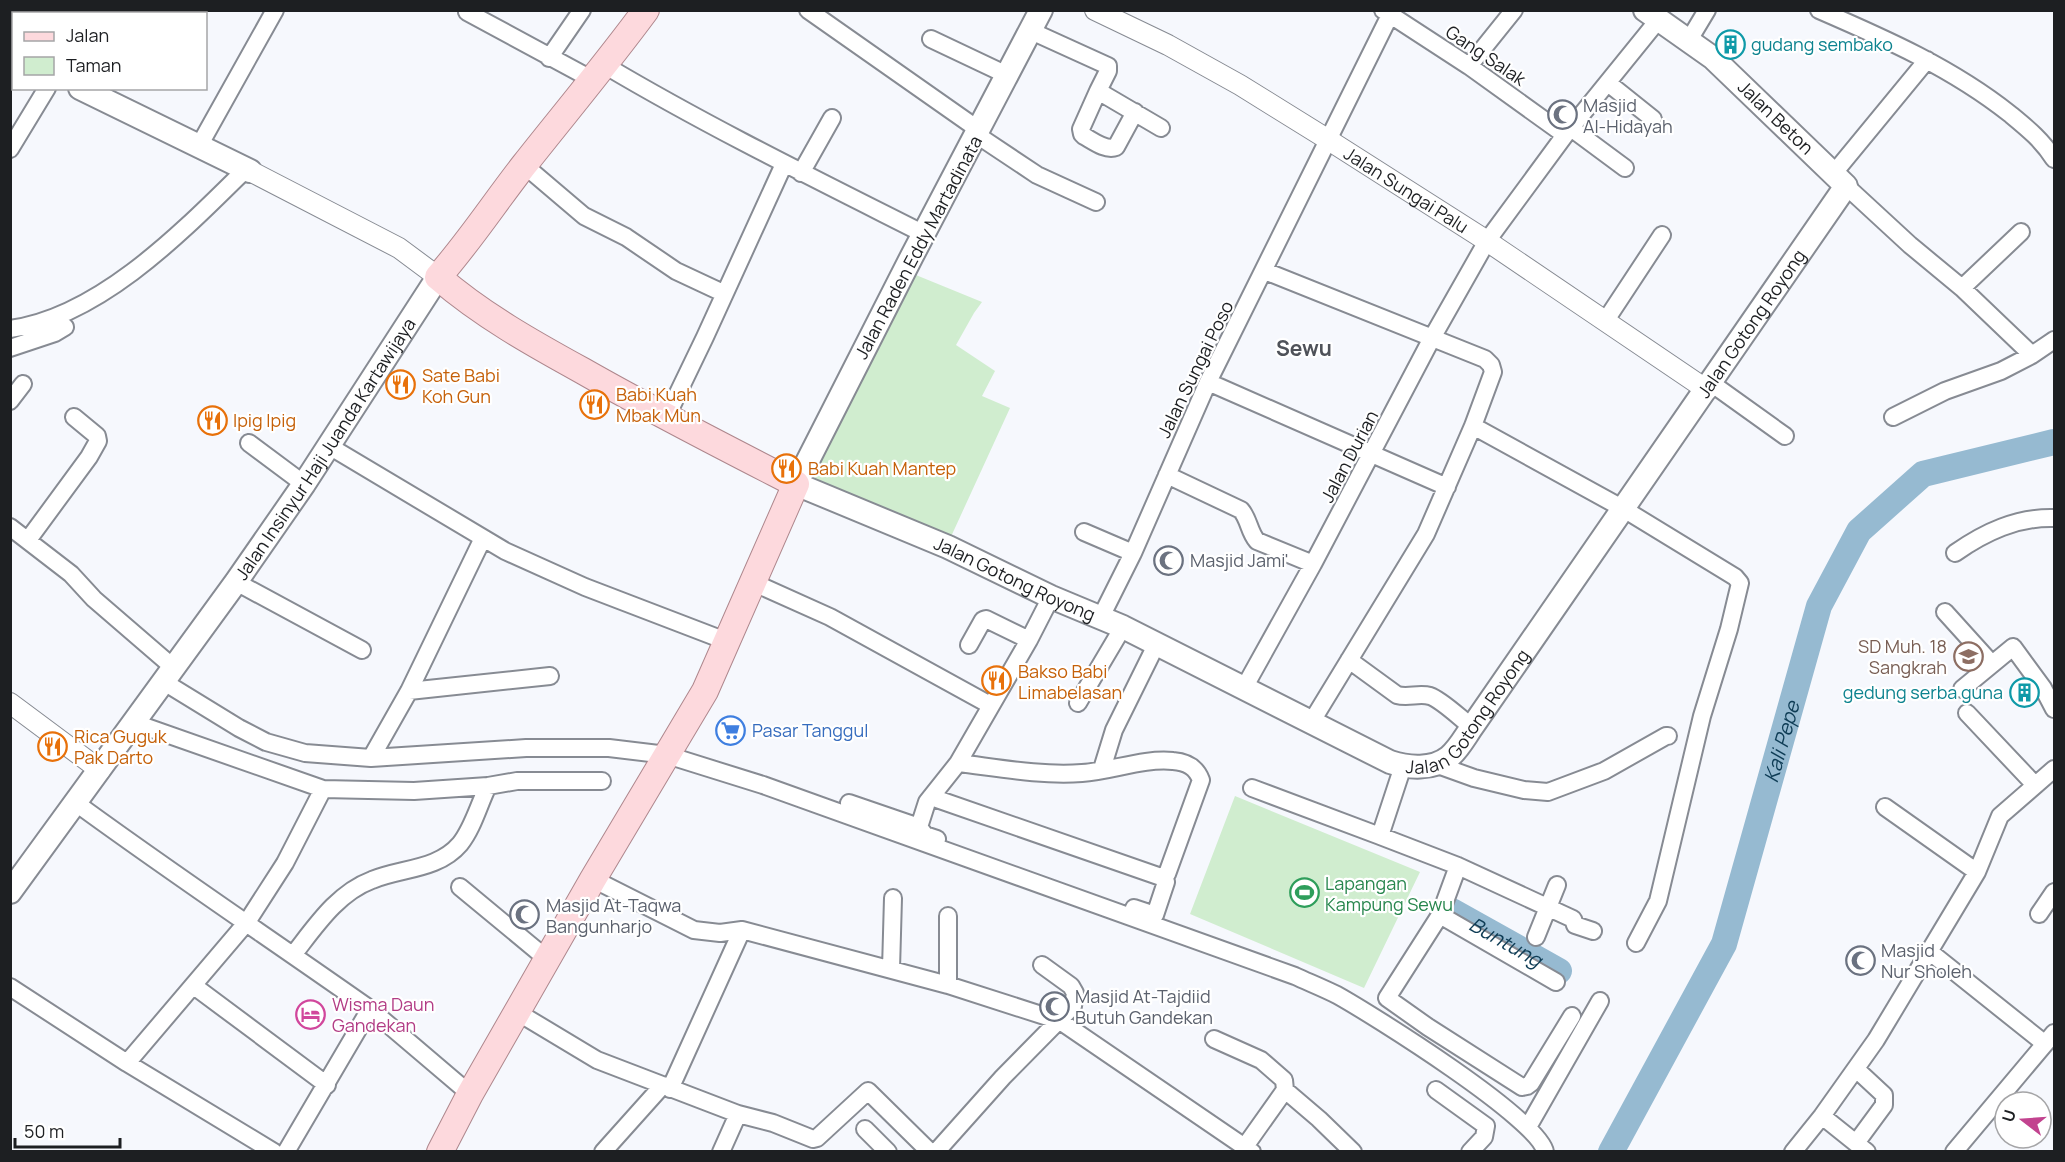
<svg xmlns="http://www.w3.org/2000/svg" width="2065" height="1162" font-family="Manrope,sans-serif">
<rect width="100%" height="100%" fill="#f6f8fd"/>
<!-- green -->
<path fill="#d0edcf" d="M 911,273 L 982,302 L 974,313 L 956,345 L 995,371 L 982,396 L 1010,408 L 949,541 L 809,484 Z
M 1235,796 L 1420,872 L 1364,988 L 1190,914 Z"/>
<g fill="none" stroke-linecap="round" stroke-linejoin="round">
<!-- river -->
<g stroke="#96bad1" stroke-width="26">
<path id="s1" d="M 1452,911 L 1559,971"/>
<path id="s2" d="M 1611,1152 L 1724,944 L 1819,606 L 1859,531 L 1923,474 L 2054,442"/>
</g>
<defs>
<path id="minor" d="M 808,10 L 979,130
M 1383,10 L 1469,66 L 1565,135
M 1819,10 C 1886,39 1952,68 2010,114 C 2027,128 2042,140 2054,159
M 467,12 L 593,80
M 85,14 L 87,10
M 1031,31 L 1108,66 L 1108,71 L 1098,91 L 1161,128
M 931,39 L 1007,75
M 1689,40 L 1707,10
M 549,58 L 582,10
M 606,66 C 709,127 817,180 924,234
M 1469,66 L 1514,10
M 1608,83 L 1653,119
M 1098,91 L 1081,129 L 1082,134 L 1084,136 C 1093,141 1106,151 1116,147 L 1135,112
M 1571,128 L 1625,168
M 977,135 L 1037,175 L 1096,202
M 199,146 L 275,10
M 10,149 L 47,88
M 524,165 L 584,216 L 626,237 L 676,271 L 723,293
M 801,173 L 832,118
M 1834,173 L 1927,60
M 1846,186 L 1910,245 L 1962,288 L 2032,355
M 1265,271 L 1485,359 L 1491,365 L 1493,372 L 1473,426 L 1426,534 L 1312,721
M 1962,288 L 2021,232
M 1606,320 L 1662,235
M 10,329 C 100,317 184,230 246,169
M 10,348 L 55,333 L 65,327
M 1208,382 L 1447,487
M 1711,383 L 1785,436
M 10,401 L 23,384
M 1893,417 L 1945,391 L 2001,371 L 2032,355 L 2054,340
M 666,418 L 705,337 L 784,164
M 1473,426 L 1622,508 L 1735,577 L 1740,583 L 1729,629 L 1702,716 L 1658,901 L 1636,943
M 249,443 L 304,484
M 329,446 L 505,551 L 585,587 L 726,641
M 1167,475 L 1241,510 C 1249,519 1249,532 1257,541 L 1313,564
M 10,527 L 71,574 L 94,599 L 174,668
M 1084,532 L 1133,553
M 28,540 L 89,457 L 98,441 L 97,436 L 74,417
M 1955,553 C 1985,532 2017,517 2054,518
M 236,582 L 362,650
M 752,582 L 830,617 L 990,705
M 1945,612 L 1992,664
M 1101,617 L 1133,553 L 1208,382 L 1390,15
M 969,645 L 983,620 L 986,619 L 1029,640
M 1349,660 L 1397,695 C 1408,698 1419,693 1430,696 C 1442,700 1461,719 1472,727
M 164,682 L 239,728 L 266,742 L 305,753 L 371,758 L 526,748 L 609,748 L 667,755 L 763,785 L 1295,976 C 1308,982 1323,988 1337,995 C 1371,1014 1541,1120 1545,1152
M 1244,688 L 1313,564 L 1432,338 L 1487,241 L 1565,135 L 1659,19
M 1962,689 L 2013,647 L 2043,688 L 2054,709
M 409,691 L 550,676
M 1078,703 L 1123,627
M 1967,713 L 2035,785
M 371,758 L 409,691 L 483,538
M 1435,764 L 1474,778 L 1524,790 L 1548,792 L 1604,771 L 1666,736 L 1668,736
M 1403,766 L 1380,836 L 1458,866 L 1573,919 L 1575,925 L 1593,931
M 1102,769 L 1114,730 L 1157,643
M 1252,788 L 1380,836
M 323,789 L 414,791 L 488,786 L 517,781 L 602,781
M 931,797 L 1161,877 L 1167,874 L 1201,780 C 1196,767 1187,762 1173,761 C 1143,758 1112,771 1082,773 C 1041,776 999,768 958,763
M 76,803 C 173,874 272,940 370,1009 L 286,1152
M 849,803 L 919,827 L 925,835 L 937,839
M 1885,807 L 1977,872
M 919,827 L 927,802 L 958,763 L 1029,640 L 1051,597
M 1458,866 L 1440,915 L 1387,998 L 1428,1027 L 1522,1087 L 1527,1086 L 1531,1083 L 1572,1016
M 593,879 L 694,930 L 720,933 L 742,930 L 948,985 L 1060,1021 L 1252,1152
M 460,887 L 547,959
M 1134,908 L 1155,915 L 1166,882 L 1164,877
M 2039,914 L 2054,892
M 1440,915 L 1556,982
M 1536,937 L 1557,885
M 1930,952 L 2044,1043
M 293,955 C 315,927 337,893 372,880 C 401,868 438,870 460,844 C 473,828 479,804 488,786
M 891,969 L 893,898
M 948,985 L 948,916
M 194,986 L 327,1085
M 10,987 L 127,1063 L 274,1152
M 370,1009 L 470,1094
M 517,1012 L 597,1060 L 738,1114 L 773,1123 L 813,1139 L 817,1138 L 868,1091 L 930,1152
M 1214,1039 L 1261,1060 L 1284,1080 L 1285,1090 L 1241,1152
M 127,1063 L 247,922 L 285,863 L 323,789 L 135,723
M 1856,1069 L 1884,1095 L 1884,1105 L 1856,1143
M 670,1089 L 742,930
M 1285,1090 L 1319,1119 L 1353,1152
M 1436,1090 L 1486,1126 L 1484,1137 L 1470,1152
M 1822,1116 L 1867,1152
M 1528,1127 L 1600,1001
M 865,1129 L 888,1152
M 603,1152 L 663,1085
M 721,1152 L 738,1114
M 936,1152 L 1003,1077 L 1073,1006 L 1075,993 L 1071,986 L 1042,965
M 1793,1152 L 1822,1116 L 1876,1040 L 1977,872 L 2000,816 L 2054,769
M 1954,1152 L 2054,1033"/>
<g id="tertiary">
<path id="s3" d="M 1095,10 L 1168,45 L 1240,85 L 1327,139 L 1487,241 L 1707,390"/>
<path d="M 250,171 L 399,248 L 438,277"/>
<path d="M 10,703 L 100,770"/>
</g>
<g id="secondary">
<path id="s4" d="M 1041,10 L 913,254 L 796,484 L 948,547 L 1051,597 L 1123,627 L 1390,762 C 1408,768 1433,770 1449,757 C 1458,750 1465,737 1472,727 L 1846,186 L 1713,58 L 1645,10"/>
<path d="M 10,54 L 14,56"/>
<path d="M 80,88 L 250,171"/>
<path id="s5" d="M 10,892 L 236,582 L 304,484 L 438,277"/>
</g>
<path id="primary" d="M 440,1152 L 470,1094 L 593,879 L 705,691 L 796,484 C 724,447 653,411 583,371 C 532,343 482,315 438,277 C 469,242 495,202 524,165 C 565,113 607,63 646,10"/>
</defs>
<!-- minor casing -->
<use href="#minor" stroke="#878b93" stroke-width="20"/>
<!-- tertiary casing -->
<use href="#tertiary" stroke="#878b93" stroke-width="22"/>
<!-- secondary casing -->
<use href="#secondary" stroke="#878b93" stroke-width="26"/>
<!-- primary casing -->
<use href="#primary" stroke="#ae878d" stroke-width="28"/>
<!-- minor -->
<use href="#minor" stroke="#fff" stroke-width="16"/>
<!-- tertiary -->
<use href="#tertiary" stroke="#fff" stroke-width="20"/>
<!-- secondary -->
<use href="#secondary" stroke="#fff" stroke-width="22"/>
<!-- primary -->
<use href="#primary" stroke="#fdd9dd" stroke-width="26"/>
</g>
<!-- icons -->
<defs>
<symbol id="building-ring" viewBox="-11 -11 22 22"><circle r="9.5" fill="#fff" stroke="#0f9aa8" stroke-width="1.5"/><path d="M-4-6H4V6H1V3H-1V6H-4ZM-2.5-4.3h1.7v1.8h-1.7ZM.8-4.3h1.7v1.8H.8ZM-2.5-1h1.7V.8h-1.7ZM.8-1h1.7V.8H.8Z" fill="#0f9aa8"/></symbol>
<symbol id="mosque-ring" viewBox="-11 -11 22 22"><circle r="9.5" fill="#fff" stroke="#6b7280" stroke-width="1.5"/><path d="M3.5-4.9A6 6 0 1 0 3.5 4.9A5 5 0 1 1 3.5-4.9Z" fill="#6b7280"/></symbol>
<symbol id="restaurant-ring" viewBox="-11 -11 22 22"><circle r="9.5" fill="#fff" stroke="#e8710a" stroke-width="1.5"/><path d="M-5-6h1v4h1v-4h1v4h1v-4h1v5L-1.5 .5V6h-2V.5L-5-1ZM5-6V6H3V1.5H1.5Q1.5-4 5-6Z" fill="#e8710a"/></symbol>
<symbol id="school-ring" viewBox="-11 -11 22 22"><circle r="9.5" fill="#fff" stroke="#8d6e63" stroke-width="1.5"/><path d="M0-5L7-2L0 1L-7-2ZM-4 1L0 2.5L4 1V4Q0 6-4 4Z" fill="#8d6e63"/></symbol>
<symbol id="supermarket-ring" viewBox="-11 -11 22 22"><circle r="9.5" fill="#fff" stroke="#3f7fe0" stroke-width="1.5"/><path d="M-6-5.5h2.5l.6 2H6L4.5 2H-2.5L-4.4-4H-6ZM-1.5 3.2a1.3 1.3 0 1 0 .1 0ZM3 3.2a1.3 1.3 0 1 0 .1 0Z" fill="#3f7fe0"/></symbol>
<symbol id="stadium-ring" viewBox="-11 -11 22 22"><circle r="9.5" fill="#fff" stroke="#2e9e5b" stroke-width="1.5"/><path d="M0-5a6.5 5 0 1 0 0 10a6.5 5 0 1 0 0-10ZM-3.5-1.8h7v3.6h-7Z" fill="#2e9e5b"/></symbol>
<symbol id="hotel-ring" viewBox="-11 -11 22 22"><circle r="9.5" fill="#fff" stroke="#d1479c" stroke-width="1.5"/><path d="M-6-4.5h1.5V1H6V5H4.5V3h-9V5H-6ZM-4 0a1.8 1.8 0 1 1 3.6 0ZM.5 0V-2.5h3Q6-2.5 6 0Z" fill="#d1479c"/></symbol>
</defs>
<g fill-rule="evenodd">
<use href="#building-ring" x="1714" y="28" width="33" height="33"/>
<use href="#mosque-ring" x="1546" y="98" width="33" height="33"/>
<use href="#restaurant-ring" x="384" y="368" width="33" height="33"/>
<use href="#restaurant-ring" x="578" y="388" width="33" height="33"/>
<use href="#restaurant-ring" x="196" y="404" width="33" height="33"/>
<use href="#restaurant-ring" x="770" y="452" width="33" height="33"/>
<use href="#mosque-ring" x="1152" y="544" width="33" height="33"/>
<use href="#school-ring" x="1952" y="640" width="33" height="33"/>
<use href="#restaurant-ring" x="980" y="664" width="33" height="33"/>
<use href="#building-ring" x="2008" y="676" width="33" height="33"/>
<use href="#supermarket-ring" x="714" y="714" width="33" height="33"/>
<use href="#restaurant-ring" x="36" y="730" width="33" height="33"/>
<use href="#stadium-ring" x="1288" y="876" width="33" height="33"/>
<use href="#mosque-ring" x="508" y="898" width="33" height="33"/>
<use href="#mosque-ring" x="1844" y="944" width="33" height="33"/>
<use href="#mosque-ring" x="1038" y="990" width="33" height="33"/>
<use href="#hotel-ring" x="294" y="998" width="33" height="33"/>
</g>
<g text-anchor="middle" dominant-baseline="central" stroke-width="4.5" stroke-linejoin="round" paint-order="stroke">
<!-- culture labels -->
<g font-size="18" fill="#0d838f" stroke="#fff" text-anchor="start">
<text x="1751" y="44">gudang sembako</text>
<text x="2003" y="692" text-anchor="end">gedung serba guna</text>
</g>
<!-- street labels -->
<g font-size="18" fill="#1d1f22" stroke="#fff">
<text transform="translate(1486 55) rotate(34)">Gang Salak</text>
<text transform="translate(1776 117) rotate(44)">Jalan Beton</text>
<text stroke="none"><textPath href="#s3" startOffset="360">Jalan Sungai Palu</textPath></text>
<text transform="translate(918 247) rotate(-62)">Jalan Raden Eddy Martadinata</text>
<text stroke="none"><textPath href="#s4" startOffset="1780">Jalan Gotong Royong</textPath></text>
<text transform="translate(1195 369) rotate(-64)">Jalan Sungai Poso</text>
<text stroke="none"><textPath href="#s5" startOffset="544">Jalan Insinyur Haji Juanda Kartawijaya</textPath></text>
<text transform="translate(1349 456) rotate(-62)">Jalan Durian</text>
<text stroke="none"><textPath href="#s4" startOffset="772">Jalan Gotong Royong</textPath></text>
<text stroke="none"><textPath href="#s4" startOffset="1294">Jalan Gotong Royong</textPath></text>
</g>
<!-- worship labels -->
<g font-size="18" fill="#5b616d" stroke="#fff" text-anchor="start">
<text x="1583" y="105">Masjid<tspan x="1583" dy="21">Al-Hidayah</tspan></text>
<text x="1190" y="560">Masjid Jami'</text>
<text x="546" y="905">Masjid At-Taqwa<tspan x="546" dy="21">Bangunharjo</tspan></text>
<text x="1881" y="950">Masjid<tspan x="1881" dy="21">Nur Sholeh</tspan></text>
<text x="1075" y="996">Masjid At-Tajdiid<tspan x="1075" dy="21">Butuh Gandekan</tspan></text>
</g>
<!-- food labels -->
<g font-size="18" fill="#c56008" stroke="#fff" text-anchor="start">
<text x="422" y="375">Sate Babi<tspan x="422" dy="21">Koh Gun</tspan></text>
<text x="616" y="394">Babi Kuah<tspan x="616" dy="21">Mbak Mun</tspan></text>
<text x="233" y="420">Ipig Ipig</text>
<text x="808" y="468">Babi Kuah Mantep</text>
<text x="1018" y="671">Bakso Babi<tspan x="1018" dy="21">Limabelasan</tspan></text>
<text x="74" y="736">Rica Guguk<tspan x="74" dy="21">Pak Darto</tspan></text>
</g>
<!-- education labels -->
<g font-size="18" fill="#785e54" stroke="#fff" text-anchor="end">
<text x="1947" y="646">SD Muh. 18<tspan x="1947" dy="21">Sangkrah</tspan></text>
</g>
<!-- shop labels -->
<g font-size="18" fill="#366cbe" stroke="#fff" text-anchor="start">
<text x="752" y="730">Pasar Tanggul</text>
</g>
<!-- leisure labels -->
<g font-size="18" fill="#27864d" stroke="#fff" text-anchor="start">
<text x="1325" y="883">Lapangan<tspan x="1325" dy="21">Kampung Sewu</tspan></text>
</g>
<!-- hotel labels -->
<g font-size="18" fill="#b23c85" stroke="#fff" text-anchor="start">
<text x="332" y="1004">Wisma Daun<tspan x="332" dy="21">Gandekan</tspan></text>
</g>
<!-- water labels -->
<g font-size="20" font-style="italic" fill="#0e3c55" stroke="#fff">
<text stroke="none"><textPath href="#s2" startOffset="447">Kali Pepe</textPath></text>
<text stroke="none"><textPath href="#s1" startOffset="62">Buntung</textPath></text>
</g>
<!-- quarter labels -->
<g font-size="21" font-weight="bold" fill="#4f5259" stroke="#fff">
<text x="1304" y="348">Sewu</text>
</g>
</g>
<!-- border -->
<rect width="2065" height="1162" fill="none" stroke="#1d1f22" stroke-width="24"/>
<!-- legend -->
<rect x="12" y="12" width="195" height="78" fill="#ffffff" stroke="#a5a5a7" stroke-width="1.5"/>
<rect x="24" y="32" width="30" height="9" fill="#fdd9dd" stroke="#a5a5a7" stroke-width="1.5"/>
<text x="66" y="42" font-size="18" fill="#1d1f22">Jalan</text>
<rect x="24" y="57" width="30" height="18" fill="#d0edcf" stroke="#a5a5a7" stroke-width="1.5"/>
<text x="66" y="72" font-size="18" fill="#1d1f22">Taman</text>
<!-- north arrow -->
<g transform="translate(2023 1120) rotate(287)"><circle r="28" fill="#ffffff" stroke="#a5a5a7" stroke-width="1.5"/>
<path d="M0-4.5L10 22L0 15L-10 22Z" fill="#c2438f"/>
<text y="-9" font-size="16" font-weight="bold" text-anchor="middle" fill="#1d1f22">U</text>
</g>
<!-- scale -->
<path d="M15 1138v9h105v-9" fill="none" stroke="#1d1f22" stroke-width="3"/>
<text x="24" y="1138" font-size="18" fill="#1d1f22" stroke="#ffffff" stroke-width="4.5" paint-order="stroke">50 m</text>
</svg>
